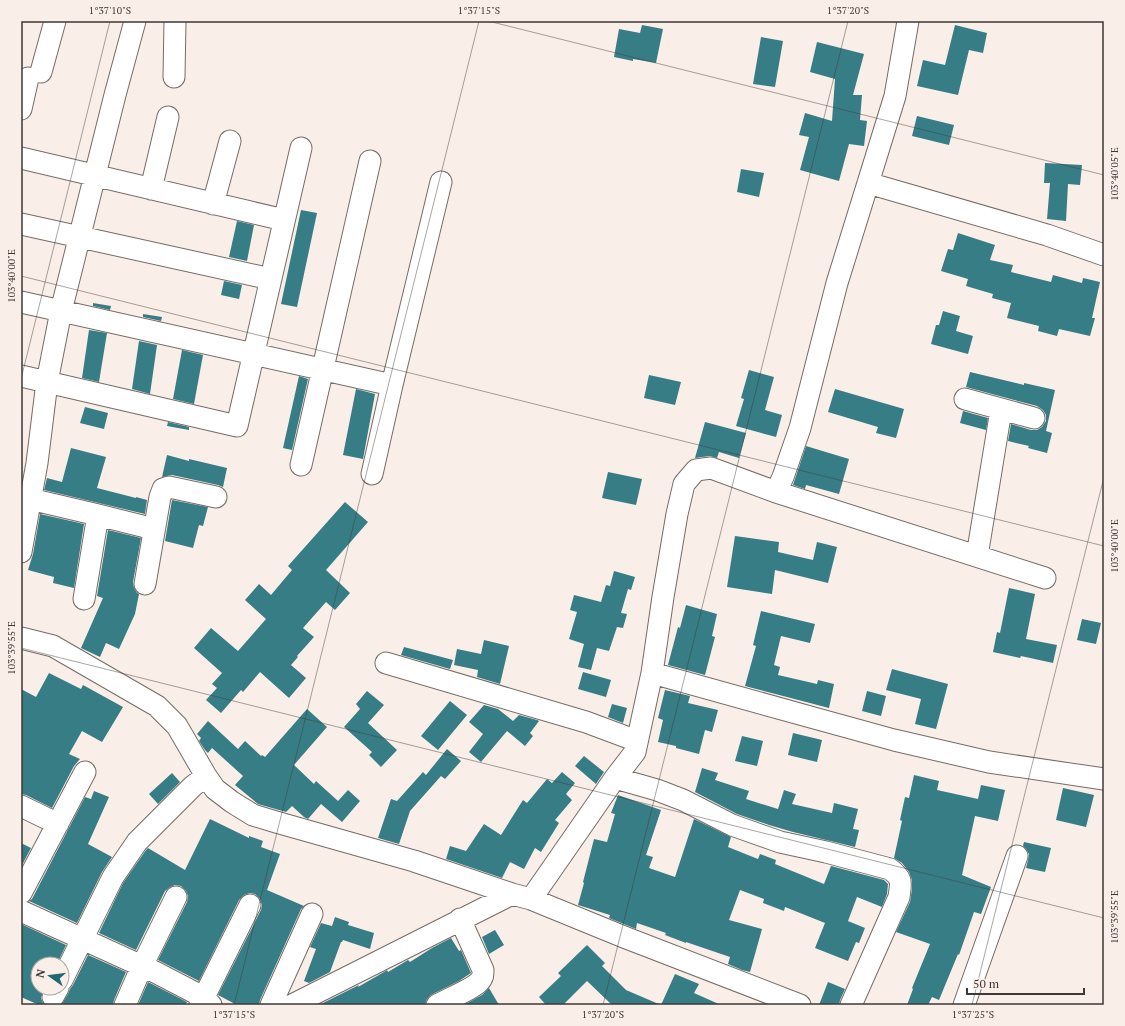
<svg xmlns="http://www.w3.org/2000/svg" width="1125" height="1026" font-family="'PT Serif',serif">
<rect width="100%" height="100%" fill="#faeee8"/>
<!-- building -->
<path fill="#377d86" d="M 642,25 L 663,29 L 656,63 L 633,59 L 633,61 L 614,57 L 619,29 L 640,33 Z
M 955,25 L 987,33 L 983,53 L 969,50 L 958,95 L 917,86 L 923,60 L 945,65 Z
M 761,37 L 783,41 L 775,87 L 753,84 Z
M 817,42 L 864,54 L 853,95 L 862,95 L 860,120 L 867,121 L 864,146 L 849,144 L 839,181 L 800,170 L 809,137 L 799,135 L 805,113 L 832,121 L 835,79 L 810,72 Z
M 917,116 L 954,125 L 949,145 L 912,136 Z
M 1045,163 L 1082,165 L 1080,185 L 1068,184 L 1066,221 L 1047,219 L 1050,183 L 1044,183 Z
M 741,169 L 764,173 L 759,197 L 737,192 Z
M 301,210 L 317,213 L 297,307 L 281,304 Z
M 237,221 L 254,225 L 247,261 L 229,257 Z
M 958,233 L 995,245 L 990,260 L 1013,265 L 1011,272 L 1051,282 L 1053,275 L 1082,283 L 1083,278 L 1100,282 L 1092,318 L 1095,318 L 1090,336 L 1059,329 L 1057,336 L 1038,331 L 1039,326 L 1007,318 L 1011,303 L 992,298 L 993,294 L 966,286 L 968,279 L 941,271 L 948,249 L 953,250 Z
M 224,281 L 242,285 L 239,299 L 221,295 Z
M 93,303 L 111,306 L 110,310 L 93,306 Z
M 943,311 L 960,316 L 956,331 L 973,336 L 968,354 L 931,344 L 936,325 L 939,325 Z
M 143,314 L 162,317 L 161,321 L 143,317 Z
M 89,330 L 107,333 L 99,382 L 82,378 Z
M 139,341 L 157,345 L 150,394 L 132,389 Z
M 182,350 L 203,355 L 194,404 L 173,399 Z
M 749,370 L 774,377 L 765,410 L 782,415 L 776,437 L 736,426 L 744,399 L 741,398 Z
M 970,372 L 1024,385 L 1024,383 L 1055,390 L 1046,431 L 1052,433 L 1047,453 L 1028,448 L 1029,446 L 1008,441 L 1011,424 L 1031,430 L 1037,430 L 1042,427 L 1046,421 L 1046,415 L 1043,410 L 1037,406 L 966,387 Z
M 649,375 L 681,382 L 675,405 L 644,398 Z
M 299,376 L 308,379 L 292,450 L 283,448 Z
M 356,389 L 375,394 L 363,459 L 343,455 Z
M 835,389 L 904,409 L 896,438 L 876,433 L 878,427 L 828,412 Z
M 85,407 L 108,413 L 104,429 L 80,423 Z
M 963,411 L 988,418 L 986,430 L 960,423 Z
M 168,422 L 189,427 L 189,430 L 167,426 Z
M 705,422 L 746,433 L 739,458 L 719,452 L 717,458 L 710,456 L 695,458 Z
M 806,446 L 849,459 L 839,494 L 806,485 L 805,489 L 793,485 Z
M 71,448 L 106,457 L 97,488 L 136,498 L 136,497 L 147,500 L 145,514 L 44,490 L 47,478 L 62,482 Z
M 167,455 L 189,461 L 189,459 L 227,468 L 223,487 L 218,485 L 172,475 L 162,477 Z
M 608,472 L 642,479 L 636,505 L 602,498 Z
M 172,500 L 208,507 L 203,526 L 199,525 L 193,548 L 165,541 Z
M 345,502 L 368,522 L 326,570 L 350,593 L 335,610 L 326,602 L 303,628 L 314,637 L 297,656 L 298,657 L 291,665 L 306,678 L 289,698 L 260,672 L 243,692 L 241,690 L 221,713 L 206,700 L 217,688 L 212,684 L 222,673 L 194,648 L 211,628 L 238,651 L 266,619 L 245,600 L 259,584 L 271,595 L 292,570 L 288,566 Z
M 40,514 L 84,524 L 74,588 L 53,583 L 54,577 L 28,570 L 33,554 Z
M 108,530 L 141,538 L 133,582 L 134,588 L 137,593 L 139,594 L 135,614 L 119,649 L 106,643 L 100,657 L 81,648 L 103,598 L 97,596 Z
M 735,536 L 779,542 L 778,552 L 813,560 L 817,542 L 837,547 L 828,583 L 775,570 L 772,594 L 727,587 Z
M 614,571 L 635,577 L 631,590 L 628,589 L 621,613 L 627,614 L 623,628 L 617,627 L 609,651 L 597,648 L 591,670 L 578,667 L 584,644 L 569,639 L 577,612 L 570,610 L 574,595 L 601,602 L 606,585 L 610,586 Z
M 1009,588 L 1035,594 L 1026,639 L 1057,645 L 1053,663 L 1021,656 L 1020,658 L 993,652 L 997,632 L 1000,633 Z
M 686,605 L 717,614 L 712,636 L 715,637 L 705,675 L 668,665 L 678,627 L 680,628 Z
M 761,611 L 815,624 L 810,643 L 781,636 L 774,665 L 780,667 L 778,675 L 817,684 L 818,680 L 834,684 L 829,708 L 745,686 L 756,646 L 753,645 Z
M 1082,619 L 1101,623 L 1096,644 L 1077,640 Z
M 484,640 L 509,646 L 500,684 L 477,677 L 478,670 L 454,665 L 457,649 L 481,654 Z
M 404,647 L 453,660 L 450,669 L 401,655 Z
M 892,669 L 948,684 L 936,729 L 915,724 L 921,699 L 886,690 Z
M 583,672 L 611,680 L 606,697 L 578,689 Z
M 49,673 L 81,689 L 83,685 L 123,707 L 102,742 L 82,731 L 69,754 L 80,759 L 74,766 L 52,808 L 26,795 L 21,794 L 21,689 L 36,697 Z
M 665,690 L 690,696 L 688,703 L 718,710 L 712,732 L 705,730 L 699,754 L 676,748 L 676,746 L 658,742 L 663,720 L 658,718 Z
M 367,691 L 384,705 L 368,723 L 397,750 L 381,767 L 369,755 L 372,752 L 344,727 L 360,709 L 356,704 Z
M 867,691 L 886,696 L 881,716 L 862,711 Z
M 450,701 L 467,715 L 438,750 L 421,736 Z
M 612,704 L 627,708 L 623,723 L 608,717 Z
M 484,705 L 498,709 L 513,721 L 519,715 L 537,720 L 539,721 L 530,733 L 533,736 L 525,746 L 507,731 L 481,762 L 469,752 L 483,734 L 469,722 Z
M 307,709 L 327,727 L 294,765 L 314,784 L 316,781 L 338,801 L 348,790 L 360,801 L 342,822 L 321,804 L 308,819 L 304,817 L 292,806 L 286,812 L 258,804 L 235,785 L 243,776 L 212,748 L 208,753 L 205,750 L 199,741 L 201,738 L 197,734 L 208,721 L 238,749 L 245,741 L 261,756 L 262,755 L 265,757 Z
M 793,733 L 822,740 L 817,762 L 788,755 Z
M 742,736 L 763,741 L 757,766 L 735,761 Z
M 447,749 L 461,761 L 445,779 L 441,776 L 410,811 L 399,844 L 378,838 L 391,799 L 397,801 L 423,772 L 426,775 Z
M 584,756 L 604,772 L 596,784 L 575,766 Z
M 702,768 L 718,773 L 715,780 L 749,791 L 746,799 L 778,809 L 784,790 L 796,794 L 792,804 L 832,813 L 834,803 L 858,809 L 853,829 L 859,830 L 855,847 L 793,832 L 769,825 L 737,814 L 695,792 Z
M 562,772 L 575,783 L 566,794 L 572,800 L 555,820 L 559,823 L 541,852 L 535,848 L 524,869 L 510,862 L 502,878 L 446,859 L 450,846 L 466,851 L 484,824 L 501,835 L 523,800 L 527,803 L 547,779 L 552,783 Z
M 172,773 L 180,782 L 158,804 L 149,794 Z
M 914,775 L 939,781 L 937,790 L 978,799 L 981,785 L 1005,790 L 998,821 L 975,816 L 962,875 L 991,887 L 981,914 L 974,912 L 959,955 L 958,954 L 939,1000 L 932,997 L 928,1005 L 907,1005 L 913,989 L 912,988 L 930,944 L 896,932 L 910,902 L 912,889 L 912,880 L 909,872 L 902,863 L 894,858 L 902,821 L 900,820 L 905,797 L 909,798 Z
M 1063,788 L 1094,795 L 1086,827 L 1056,820 Z
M 94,791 L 109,797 L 88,844 L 112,857 L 102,872 L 77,923 L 29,901 L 32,899 L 85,797 L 91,799 Z
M 618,795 L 661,810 L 646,855 L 653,857 L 649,868 L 675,877 L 694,819 L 731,837 L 728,847 L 758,859 L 760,854 L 776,860 L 775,864 L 824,884 L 831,866 L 884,880 L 888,884 L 887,894 L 882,907 L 857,897 L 848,921 L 865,928 L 859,943 L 856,942 L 848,961 L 815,948 L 825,923 L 785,907 L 784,911 L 763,903 L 764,899 L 740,890 L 729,920 L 762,929 L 750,972 L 742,970 L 728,964 L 730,957 L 686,942 L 686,943 L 665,935 L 666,933 L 637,923 L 636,929 L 609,918 L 610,915 L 578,905 L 584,883 L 583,882 L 594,839 L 607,842 L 615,814 L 611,813 Z
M 210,819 L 249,838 L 249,836 L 263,841 L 261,847 L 280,854 L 267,890 L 304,906 L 301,909 L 260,1000 L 259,1005 L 237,1005 L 218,995 L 261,910 L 262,905 L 260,899 L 255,894 L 250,893 L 244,895 L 239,900 L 199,981 L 158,960 L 187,902 L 188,896 L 186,891 L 181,886 L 175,885 L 170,887 L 165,891 L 136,950 L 99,933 L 123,883 L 146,850 L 148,848 L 185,870 Z
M 1024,842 L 1051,848 L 1045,872 L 1026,868 L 1028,860 L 1029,854 L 1026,849 L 1023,846 Z
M 21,843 L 31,848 L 21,867 Z
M 335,917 L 349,922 L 348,925 L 374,933 L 370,949 L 343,940 L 342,942 L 341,942 L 330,972 L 309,983 L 304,981 L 316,949 L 310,947 L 321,923 L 332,926 Z
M 21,924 L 66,945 L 57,964 L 38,964 L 38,988 L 44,988 L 41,998 L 43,1003 L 45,1005 L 39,1005 L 21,997 Z
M 495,930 L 504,945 L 489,954 L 482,937 Z
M 451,938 L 459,951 L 461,950 L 471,973 L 459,981 L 431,995 L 427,999 L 425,1005 L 319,1005 L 359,985 L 358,987 L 384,972 L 387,970 L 388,972 L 408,960 L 410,962 L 432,948 Z
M 587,945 L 605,963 L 602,966 L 626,990 L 661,1005 L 675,974 L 699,984 L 694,993 L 721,1005 L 612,1005 L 587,981 L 563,1005 L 546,1005 L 539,997 L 561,976 L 558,973 Z
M 88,955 L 126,972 L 114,1000 L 113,1005 L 61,1005 L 68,994 L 70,989 L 73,985 Z
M 148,982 L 187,1002 L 185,1005 L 138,1005 Z
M 828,982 L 845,989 L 840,1000 L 839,1005 L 819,1005 Z
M 489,988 L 499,1005 L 464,1005 L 482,995 Z"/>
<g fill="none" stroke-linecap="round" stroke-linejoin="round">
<defs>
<path id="minor" d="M 41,72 L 55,21
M 174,77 L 175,21
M 21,109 L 28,78
M 21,158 L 284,220
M 868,183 L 1047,235 L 1104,255
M 151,189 L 168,117
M 213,204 L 230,141
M 21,224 L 271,279
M 21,302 L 392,385
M 21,376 L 237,426 L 301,148
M 965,399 L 1034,418
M 301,465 L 370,161
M 372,474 L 392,385 L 441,182
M 776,492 L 1045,578
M 30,499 L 98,515
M 21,552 L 37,463 L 47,382 L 61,311 L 115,95 L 135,21
M 977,556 L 1001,410
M 145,584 L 160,497 L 163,489 L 169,487 L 216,497
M 84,599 L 98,515 L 154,529
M 21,638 L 53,646 L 157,706 L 177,726 L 206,776 L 215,789 L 232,802 L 253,815 L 276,822 L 414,861 L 512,894 L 531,899 L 624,937 L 800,1005
M 386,663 L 586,722 L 637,741
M 652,673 L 814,718 L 894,740 L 989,762 L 1104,779
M 615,778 L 657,790 L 683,800 L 732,825 L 780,842 L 826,852 L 890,869 C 903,879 901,882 899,897 L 851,1005
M 21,806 L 58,824
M 21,893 L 85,772
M 531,899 L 615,778 L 635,752 L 652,673 L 663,597 L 677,514 L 684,484 L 696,470 L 711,468 L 776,492 L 783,477 L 800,428 L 837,283 L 895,96 L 908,21
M 21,911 L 155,972 L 203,997 L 211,1005
M 62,980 L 113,877 L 137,842 L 193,786 L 206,776
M 53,997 L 58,988
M 125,1005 L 142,966 L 176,897
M 200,1005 L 250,905
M 271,1005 L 312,914
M 292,1005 L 512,894
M 437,1005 C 448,999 471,990 479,982 C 483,978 483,975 483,970 L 460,919
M 964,1005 L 1017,856"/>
</defs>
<!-- minor casing -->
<use href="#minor" stroke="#766c66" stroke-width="23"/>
<!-- minor -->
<use href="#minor" stroke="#fff" stroke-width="21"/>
</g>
<!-- ticks -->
<path fill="none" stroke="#3d3936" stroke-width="1" stroke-opacity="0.45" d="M 488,21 L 1104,175M 21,276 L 1104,546M 21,379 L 110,21M 21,648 L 1104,918M 234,1005 L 479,21M 603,1005 L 848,21M 972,1005 L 1104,477"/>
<!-- border -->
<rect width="1125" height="1026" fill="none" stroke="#faeee8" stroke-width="44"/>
<!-- north arrow -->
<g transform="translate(50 976) rotate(284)"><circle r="19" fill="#faeee8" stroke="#aea6a1"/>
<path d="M0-3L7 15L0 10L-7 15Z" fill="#1e6972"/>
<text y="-6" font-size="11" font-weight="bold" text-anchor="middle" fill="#3d3936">N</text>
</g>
<!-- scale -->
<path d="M967 988v6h117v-6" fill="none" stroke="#3d3936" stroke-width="2"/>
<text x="973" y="988" font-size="12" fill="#3d3936" stroke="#faeee8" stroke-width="3" paint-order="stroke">50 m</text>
<rect x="22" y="22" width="1081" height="982" fill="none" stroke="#3d3936" stroke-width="1.5"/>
<g font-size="10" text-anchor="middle" fill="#3d3936">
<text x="110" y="14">1°37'10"S</text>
<text x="479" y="14">1°37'15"S</text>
<text x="848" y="14">1°37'20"S</text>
<text transform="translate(1114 174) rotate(-90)" y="4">103°40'05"E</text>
<text transform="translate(11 276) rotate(-90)" y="4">103°40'00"E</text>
<text transform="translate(1114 546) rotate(-90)" y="4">103°40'00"E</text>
<text transform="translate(11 648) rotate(-90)" y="4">103°39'55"E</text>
<text transform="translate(1114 917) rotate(-90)" y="4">103°39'55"E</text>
<text x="234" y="1018">1°37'15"S</text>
<text x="603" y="1018">1°37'20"S</text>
<text x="973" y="1018">1°37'25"S</text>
</g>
</svg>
